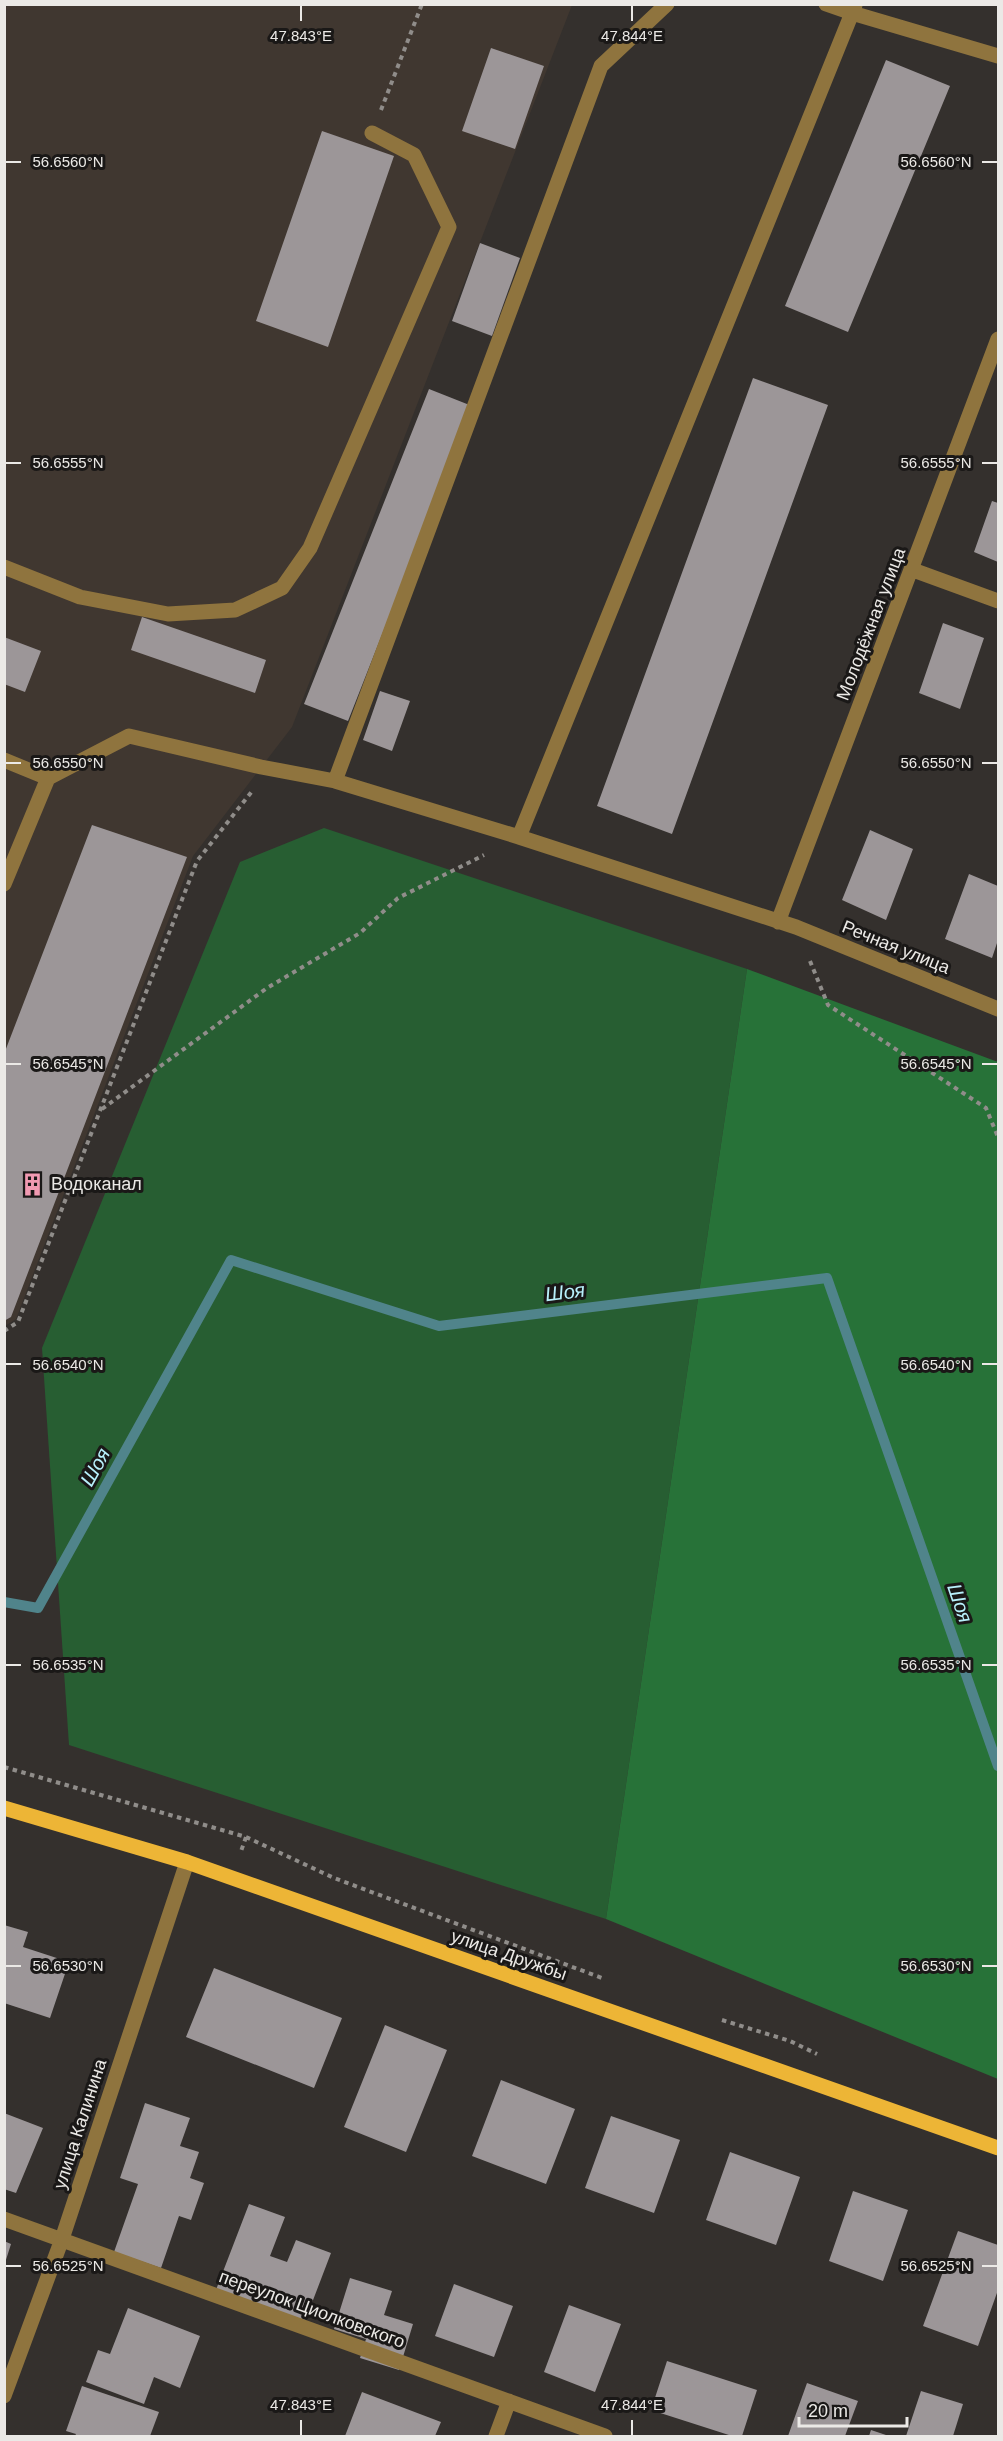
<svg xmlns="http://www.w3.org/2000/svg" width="1003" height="2441" font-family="Arial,sans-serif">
<rect width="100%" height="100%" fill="#34302d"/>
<!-- built -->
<path fill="#403730" d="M 5,5 L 572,5 L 292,727 L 193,856 L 16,1319 L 5,1326 Z"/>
<!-- green -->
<path fill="#275e32" d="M 324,828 L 747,969 L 606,1919 L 69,1745 L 42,1348 L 240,862 Z"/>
<!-- forest -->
<path fill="#277238" d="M 747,969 L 998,1062 L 998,2079 L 606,1919 Z"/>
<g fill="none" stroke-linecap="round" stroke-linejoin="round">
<!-- stream -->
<path stroke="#50848b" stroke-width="10" d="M 4,1602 L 38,1608 L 231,1260 L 439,1326 L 827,1278 L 998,1766"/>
</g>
<!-- building -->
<path fill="#9c9698" d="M 491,48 L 544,66 L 515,149 L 462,131 Z
M 886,60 L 950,86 L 848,332 L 785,306 Z
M 322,131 L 394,156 L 328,347 L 256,321 Z
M 480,243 L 520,258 L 492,336 L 452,321 Z
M 753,378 L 828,405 L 672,834 L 597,806 Z
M 429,389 L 472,406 L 348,721 L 304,704 Z
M 992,501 L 998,503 L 998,562 L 974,552 Z
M 142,617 L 266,660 L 255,693 L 131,650 Z
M 943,623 L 984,638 L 960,709 L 919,693 Z
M 4,637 L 41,651 L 25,692 L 4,684 Z
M 380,691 L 410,701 L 392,751 L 363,740 Z
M 92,825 L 187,857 L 11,1317 L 4,1321 L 4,1054 Z
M 870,830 L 913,849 L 886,920 L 842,900 Z
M 969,874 L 998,886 L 998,940 L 992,958 L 945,939 Z
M 4,1925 L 28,1932 L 23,1947 L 69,1962 L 50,2018 L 4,2003 Z
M 214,1968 L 342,2018 L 314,2088 L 186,2037 Z
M 385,2025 L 447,2050 L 406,2152 L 344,2127 Z
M 501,2080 L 575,2109 L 546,2184 L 472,2156 Z
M 145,2103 L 190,2118 L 180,2146 L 199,2152 L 190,2178 L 204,2183 L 191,2220 L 179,2216 L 161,2268 L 114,2252 L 138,2184 L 120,2178 Z
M 4,2113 L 43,2128 L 16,2193 L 4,2189 Z
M 611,2116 L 680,2140 L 654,2213 L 585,2188 Z
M 730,2152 L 800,2177 L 776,2245 L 706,2220 Z
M 853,2191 L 908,2210 L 883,2281 L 829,2261 Z
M 249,2204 L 285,2217 L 270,2256 L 287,2262 L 296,2240 L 331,2253 L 302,2329 L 214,2295 Z
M 958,2231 L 998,2245 L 998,2290 L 978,2346 L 923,2326 Z
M 4,2241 L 11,2244 L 5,2263 L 4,2263 Z
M 350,2278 L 392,2291 L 384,2315 L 413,2324 L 399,2370 L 360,2358 L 366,2339 L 334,2329 Z
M 454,2284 L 513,2306 L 494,2357 L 435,2336 Z
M 569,2305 L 621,2324 L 595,2392 L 544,2372 Z
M 128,2308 L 200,2336 L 180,2388 L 154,2377 L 144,2404 L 86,2382 L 98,2350 L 110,2354 Z
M 667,2361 L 757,2390 L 742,2436 L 732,2436 L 651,2410 Z
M 807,2383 L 858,2401 L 845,2436 L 788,2436 Z
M 82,2386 L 159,2412 L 150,2436 L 75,2436 L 76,2434 L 66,2431 Z
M 921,2391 L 963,2404 L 953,2436 L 906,2436 Z
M 362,2392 L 441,2422 L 435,2436 L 345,2436 Z
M 871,2430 L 889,2436 L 869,2436 Z"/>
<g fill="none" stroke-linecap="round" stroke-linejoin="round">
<!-- path -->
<path stroke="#908d8a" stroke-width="4" stroke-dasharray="4.5 4.5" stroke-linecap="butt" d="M 381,110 L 422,4
M 810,961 L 828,1005 L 986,1108 L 998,1137
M 102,1109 L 267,988 L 360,933 L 398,898 L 484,855
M 4,1331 L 18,1322 L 197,861 L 253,790
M 4,1767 L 246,1837 L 240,1854
M 246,1837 L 334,1878 L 602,1978
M 722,2020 L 790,2041 L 817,2054"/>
<!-- minor -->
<path stroke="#8f743e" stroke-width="15" d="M 826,4 L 852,13 L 855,5
M 998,56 L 852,13 L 519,837 L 796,927 L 998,1009
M 4,567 L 80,597 L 168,614 L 235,610 L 282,588 L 310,548 L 449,227 L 414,155 L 372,133
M 913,570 L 998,601
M 4,760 L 48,778
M 335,781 L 601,66 L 667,4
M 4,884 L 48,778 L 129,736 L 261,767 L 335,781 L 519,837
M 778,922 L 998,339
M 4,2219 L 605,2436
M 4,2396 L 62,2239 L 187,1862
M 496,2436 L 509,2401"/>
<!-- major -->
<path stroke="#edb536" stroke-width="15" d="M 4,1808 L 187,1862 L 998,2148"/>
</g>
<!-- ticks -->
<path fill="none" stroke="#ebe9e6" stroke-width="2" d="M 301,6 L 301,21M 632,6 L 632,21M 6,162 L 21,162M 982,162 L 997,162M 6,463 L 21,463M 982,463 L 997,463M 6,763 L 21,763M 982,763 L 997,763M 6,1064 L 21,1064M 982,1064 L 997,1064M 6,1364 L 21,1364M 982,1364 L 997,1364M 6,1665 L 21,1665M 982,1665 L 997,1665M 6,1966 L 21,1966M 982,1966 L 997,1966M 6,2266 L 21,2266M 982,2266 L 997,2266M 301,2420 L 301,2435M 632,2420 L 632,2435"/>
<!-- icons -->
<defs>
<symbol id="building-bare" viewBox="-9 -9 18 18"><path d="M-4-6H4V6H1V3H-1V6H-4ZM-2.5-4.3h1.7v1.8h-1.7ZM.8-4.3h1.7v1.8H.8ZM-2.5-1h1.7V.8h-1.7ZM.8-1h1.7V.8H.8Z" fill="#f19ab2" stroke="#1a1817" stroke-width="2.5" paint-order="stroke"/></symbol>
</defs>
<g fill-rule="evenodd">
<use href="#building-bare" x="16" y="1168" width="33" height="33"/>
</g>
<g text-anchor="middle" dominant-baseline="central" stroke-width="6" stroke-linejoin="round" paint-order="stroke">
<!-- street labels -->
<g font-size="18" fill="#ebe9e6" stroke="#1a1817">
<text transform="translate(871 624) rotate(-69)">Молодёжная улица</text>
<text transform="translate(896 947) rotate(22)">Речная улица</text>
<text transform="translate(509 1955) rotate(19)">улица Дружбы</text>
<text transform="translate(80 2124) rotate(-72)">улица Калинина</text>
<text transform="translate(312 2309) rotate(20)">переулок Циолковского</text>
</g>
<!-- poi labels -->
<g font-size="18" fill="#ebe9e6" stroke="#1a1817" text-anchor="start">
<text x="51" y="1184">Водоканал</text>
</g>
<!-- water labels -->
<g font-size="20" font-style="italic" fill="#b8f0fb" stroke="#1a1817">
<text transform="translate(565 1292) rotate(-7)">Шоя</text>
<text transform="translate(95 1467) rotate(-61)">Шоя</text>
<text transform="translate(960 1603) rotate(71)">Шоя</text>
</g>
</g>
<g font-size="15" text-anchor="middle" fill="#ebe9e6" stroke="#1a1817" stroke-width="6" stroke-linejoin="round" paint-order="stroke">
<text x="301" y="41">47.843°E</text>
<text x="632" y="41">47.844°E</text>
<text x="68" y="167">56.6560°N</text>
<text x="936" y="167">56.6560°N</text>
<text x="68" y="468">56.6555°N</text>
<text x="936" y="468">56.6555°N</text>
<text x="68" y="768">56.6550°N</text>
<text x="936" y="768">56.6550°N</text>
<text x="68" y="1069">56.6545°N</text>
<text x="936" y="1069">56.6545°N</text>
<text x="68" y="1370">56.6540°N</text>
<text x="936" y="1370">56.6540°N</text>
<text x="68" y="1670">56.6535°N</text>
<text x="936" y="1670">56.6535°N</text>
<text x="68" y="1971">56.6530°N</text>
<text x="936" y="1971">56.6530°N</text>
<text x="68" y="2271">56.6525°N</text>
<text x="936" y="2271">56.6525°N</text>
<text x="301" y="2410">47.843°E</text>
<text x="632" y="2410">47.844°E</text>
</g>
<!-- border -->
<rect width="1003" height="2441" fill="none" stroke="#ebe9e6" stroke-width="12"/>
<!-- scale -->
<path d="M799 2417v9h108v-9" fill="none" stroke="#ebe9e6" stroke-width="3"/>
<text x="808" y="2417" font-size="18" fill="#ebe9e6" stroke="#1a1817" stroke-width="4.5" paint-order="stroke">20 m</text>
</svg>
